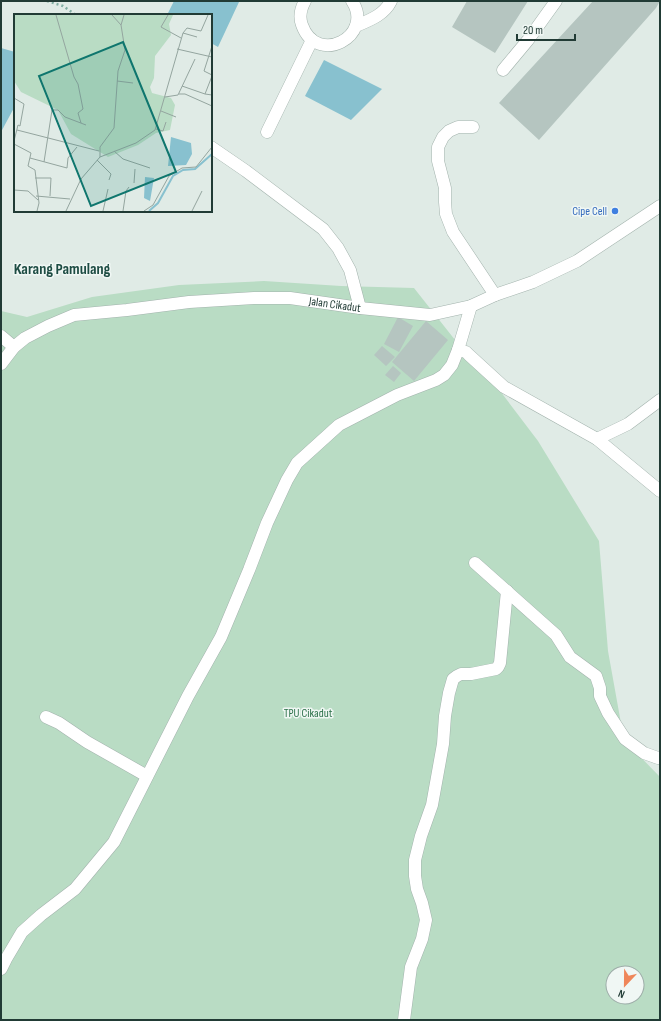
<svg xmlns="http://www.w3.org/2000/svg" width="661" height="1021" font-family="'Sofia Sans Condensed',sans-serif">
<rect width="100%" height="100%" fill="#e0ebe6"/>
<!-- green -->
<path fill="#b9dcc4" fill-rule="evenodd" d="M 264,281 L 341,286 L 414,288 L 459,345 L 494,383 L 538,441 L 599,541 L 608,651 L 624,740 L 660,777 L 660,1020 L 1,1020 L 1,311 L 27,317 L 92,297 L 179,285 ZM 613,973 L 637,973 L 637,997 L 613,997 Z"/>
<!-- water -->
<path fill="#88c1cf" d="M 174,1 L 239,1 L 239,2 L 218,47 L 211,43 L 211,15 L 167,15 Z
M 1,48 L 15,52 L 15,106 L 1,132 Z
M 324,60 L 382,89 L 351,120 L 305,96 Z"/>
<!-- building -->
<path fill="#b5c5c0" d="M 467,1 L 528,1 L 495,53 L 452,27 Z
M 593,1 L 660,1 L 656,8 L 539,140 L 499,103 Z
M 398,317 L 413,326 L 399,352 L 384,344 Z
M 426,321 L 448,340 L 414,381 L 392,362 Z
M 382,346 L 395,357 L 386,366 L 374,355 Z
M 393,366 L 401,373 L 394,382 L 385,375 Z"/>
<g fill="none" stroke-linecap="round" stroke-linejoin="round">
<defs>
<g id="minor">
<path d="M 305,1 C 301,8 299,17 302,25 C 317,67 375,36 352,1"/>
<path d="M 356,26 C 370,20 384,15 391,1"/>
<path d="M 503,70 L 528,40 L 556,1"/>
<path d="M 473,127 L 458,127 L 449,131 L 443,137 L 438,147 L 438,161 L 445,188 L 445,202 L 446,214 L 453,232 L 495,295"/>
<path d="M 267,132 L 312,40"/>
<path d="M 211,147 L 246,171 L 323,229 L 338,248 L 350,270 L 360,308"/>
<path d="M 1,336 L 14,347"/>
<path d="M 458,350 L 466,352 L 469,355 L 504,387 L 597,439 L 660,491"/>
<path id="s1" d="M 1,364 L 14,347 L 25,338 L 48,326 L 74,315 L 127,310 L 189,302 L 254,298 L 290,298 L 360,308 L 430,315 L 471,306 L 495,295 L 533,282 L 577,261 L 660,206"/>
<path d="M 597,439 L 628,424 L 660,400"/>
<path d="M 475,563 L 556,635 L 570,657 L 596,676 L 600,688 L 600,696 L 608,713 L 625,739 L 644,753 L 658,758 L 660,758"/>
<path d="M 46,717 L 59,723 L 87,742 L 147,776"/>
<path d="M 1,969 L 6,959 L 22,932 L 41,915 L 75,889 L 114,842 L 188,696 L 221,637 L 249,570 L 267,523 L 287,480 L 297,463 L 339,425 L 397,395 L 436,380 L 444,375 L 452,365 L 458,350 L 471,306"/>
<path d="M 404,1020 L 411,967 L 422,939 L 426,920 L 422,903 L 417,889 L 415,876 L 415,860 L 421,836 L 432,805 L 443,744 L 445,716 L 449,693 L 453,679 L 457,676 L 461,674 L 471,674 L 496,669 L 498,667 L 500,663 L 507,591"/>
</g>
</defs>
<!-- minor casing -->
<use href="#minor" stroke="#a3b3ad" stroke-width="13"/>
<!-- path -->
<path stroke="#81aea2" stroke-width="2.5" stroke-dasharray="2 3" stroke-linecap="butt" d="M 47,1 L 63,6 L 76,15"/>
<!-- minor -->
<use href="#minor" stroke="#fff" stroke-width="12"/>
</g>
<!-- markers -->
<circle fill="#3f7fe0" stroke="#f0f7f4" stroke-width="1.5" cx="615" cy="211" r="4"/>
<g text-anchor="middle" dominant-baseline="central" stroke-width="3" stroke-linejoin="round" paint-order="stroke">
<!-- shop labels -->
<g font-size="12" fill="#366cbe" stroke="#f0f7f4" text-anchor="end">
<text x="607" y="211">Cipe Cell</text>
</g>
<!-- street labels -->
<g font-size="12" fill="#213b35" stroke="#f0f7f4">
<text stroke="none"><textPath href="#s1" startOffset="352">Jalan Cikadut</textPath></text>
</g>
<!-- park labels -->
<g font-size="12" fill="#2c714a" stroke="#f0f7f4">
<text x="308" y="713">TPU Cikadut</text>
</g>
<!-- district labels -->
<g font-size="16" font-weight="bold" fill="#1d4c43" stroke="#f0f7f4">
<text x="62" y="269">Karang Pamulang</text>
</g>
</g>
<!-- overview -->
<g transform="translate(14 14)">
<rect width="198" height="198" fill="#e0ebe6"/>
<path d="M 0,1 L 159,1 L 155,10 L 157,21 L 141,42 L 140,64 L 136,73 L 138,79 L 157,84 L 161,91 L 156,116 L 142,119 L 124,131 L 94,143 L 57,120 L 44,96 L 7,78 L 0,67 Z" fill="#b9dcc4"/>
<path d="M 157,123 L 177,129 L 178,140 L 172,151 L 154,152 ZM 131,163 L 140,164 L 136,187 L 130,184 Z" fill="#88c1cf"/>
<path fill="none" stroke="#88c1cf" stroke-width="2" d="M 135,197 L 144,189 L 159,162 L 169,156 L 181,155 L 198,140"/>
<path fill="none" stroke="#94a59f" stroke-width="1" d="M 42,1 L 60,63 L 64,70 L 69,95 L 64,99 L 67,109M 98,1 L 107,11M 154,1 L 147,13 L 167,24M 169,19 L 183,23M 198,32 L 190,57 L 198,61M 163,35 L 198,43M 198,62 L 191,80 L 198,81M 103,67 L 119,69M 168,72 L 191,80M 165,80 L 171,80 L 198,92M 151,83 L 164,81 L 181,45M 0,84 L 10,90 L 6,112 L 4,111 L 0,127M 147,97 L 162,103M 142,115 L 149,117 L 152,108M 3,116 L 85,137M 0,130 L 17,139 L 14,152 L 21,156 L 25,189 L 23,197M 100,137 L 109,145 L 136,154M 86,143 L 86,133 L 100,114 L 104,57 L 111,36 L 107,11 L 110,1M 16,144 L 53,154 L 54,144 L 63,133M 83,146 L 97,160 L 95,166M 30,148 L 38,96 L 44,96 L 51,103 L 72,111M 21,164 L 37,164 L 36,182M 120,169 L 121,155M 0,176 L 14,177 L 24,186M 22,182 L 56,185M 52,197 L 67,165 L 86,143 L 122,129 L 141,116 L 169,19 L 173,14 L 187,17 L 194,1M 89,197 L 94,175M 109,197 L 112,177 L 115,173M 130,197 L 139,191 L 155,162 L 168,154 L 182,153 L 198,133M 178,197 L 188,177"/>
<path fill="#0f766e" fill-opacity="0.15" stroke="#0f766e" stroke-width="2" d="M 109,28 L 162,158 L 77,192 L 25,62 Z"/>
<rect width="198" height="198" fill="none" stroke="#213b35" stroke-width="2"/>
</g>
<!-- border -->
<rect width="661" height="1021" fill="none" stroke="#213b35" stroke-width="4"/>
<!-- north arrow -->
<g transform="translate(625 985) rotate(202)"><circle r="19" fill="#f0f7f4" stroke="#9daca8"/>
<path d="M0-3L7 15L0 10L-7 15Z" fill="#ef8659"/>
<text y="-6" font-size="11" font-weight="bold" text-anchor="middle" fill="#213b35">N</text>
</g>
<!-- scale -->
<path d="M517 34v6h58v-6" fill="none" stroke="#213b35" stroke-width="2"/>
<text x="523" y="34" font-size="12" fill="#213b35" stroke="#f0f7f4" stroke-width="3" paint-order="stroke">20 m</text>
</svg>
